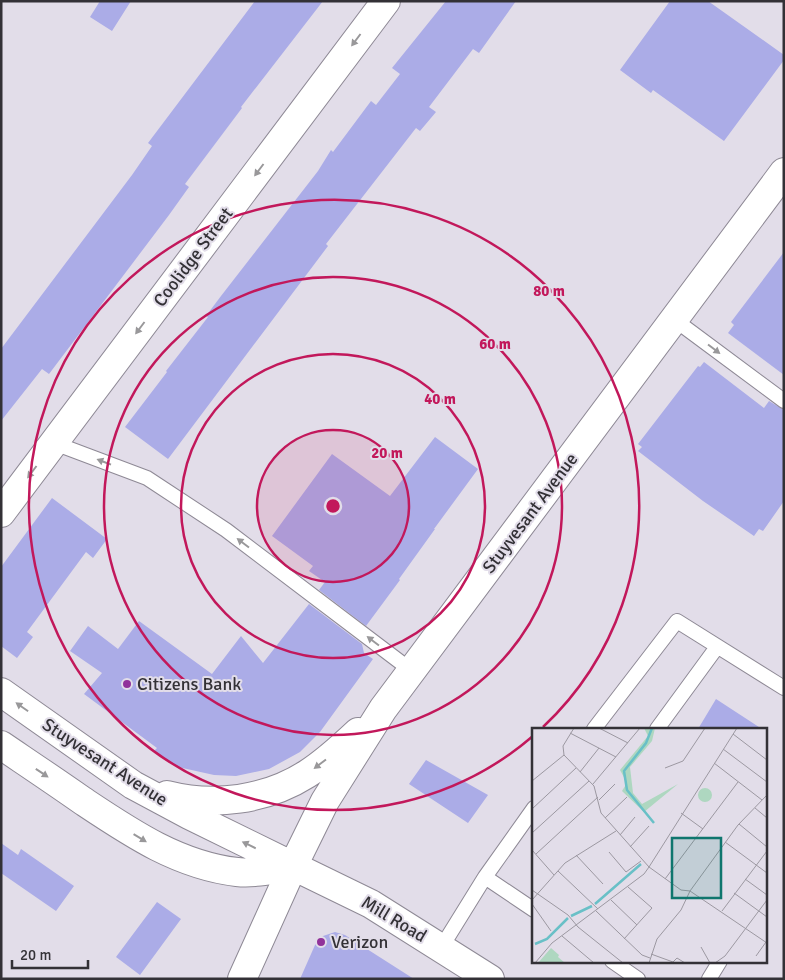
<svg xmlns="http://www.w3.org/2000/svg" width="785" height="980" font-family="Signika,sans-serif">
<rect width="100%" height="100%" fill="#e2dde9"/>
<!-- building -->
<path fill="#abace7" d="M 100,1 L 131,1 L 112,31 L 90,17 Z
M 255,1 L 323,1 L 241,107 L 242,108 L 185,184 L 189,187 L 169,215 L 49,374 L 42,369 L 1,421 L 1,349 L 132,175 L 152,146 L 148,143 Z
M 446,1 L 516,1 L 479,53 L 473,49 L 429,107 L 436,112 L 420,131 L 416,128 L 326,244 L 328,246 L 168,459 L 125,427 L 167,372 L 166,371 L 208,317 L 206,316 L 221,296 L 318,171 L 331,150 L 333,152 L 371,101 L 376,105 L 400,74 L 392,68 Z
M 670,1 L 708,1 L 784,55 L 784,60 L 724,141 L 653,90 L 651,93 L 620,70 Z
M 784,252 L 784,375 L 728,333 L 734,325 L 731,322 Z
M 704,362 L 764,408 L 769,401 L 784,410 L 784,501 L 763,531 L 759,529 L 754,536 L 703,501 L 638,451 L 642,447 L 638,444 L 698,366 L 700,367 Z
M 435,437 L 478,469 L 434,529 L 435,529 L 399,579 L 400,580 L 366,626 L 319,590 L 325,582 L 309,571 L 313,566 L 272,536 L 332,454 L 390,496 Z
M 52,498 L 107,539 L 93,558 L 86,552 L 27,632 L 33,637 L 17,658 L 1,646 L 1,567 Z
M 309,604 L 362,644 L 364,653 L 373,659 L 320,732 L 300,752 L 269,769 L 236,776 L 214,775 L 178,767 L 154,751 L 157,748 L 84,694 L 102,673 L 70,651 L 88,626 L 118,649 L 139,621 L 212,674 L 241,636 L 263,663 Z
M 716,699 L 762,729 L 698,729 Z
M 426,760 L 488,795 L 468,823 L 409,784 Z
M 1,843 L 18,855 L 21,849 L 74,886 L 56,911 L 1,873 Z
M 157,902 L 181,919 L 140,975 L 116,957 Z
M 335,932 L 345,935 L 414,979 L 300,979 L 315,945 L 323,936 Z"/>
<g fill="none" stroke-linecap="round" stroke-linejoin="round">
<defs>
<path id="service" d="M 675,320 L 784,401
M 54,443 L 147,478 L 226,530 L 412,671
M 594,729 L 677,621 L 784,688
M 657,729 L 717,647
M 485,877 L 534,910
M 441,948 L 485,877 L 534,808
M 612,961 L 638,979
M 709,979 L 720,961"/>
<path id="minor" d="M 1,513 L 386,1
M 242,979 L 293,866"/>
<path id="tertiary" d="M 293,866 L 371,904 L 490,979"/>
<path id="secondary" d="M 1,692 L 133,785 L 189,815 L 293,866
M 1,745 C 29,764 56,782 83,801 C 131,833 178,865 237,872 C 255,874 275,869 293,866
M 167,795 C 214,807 266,800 307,774 C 326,762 342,747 358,732
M 293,866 L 325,801 L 383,709 L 784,172"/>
</defs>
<!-- service casing -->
<use href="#service" stroke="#8e8995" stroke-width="16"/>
<!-- minor casing -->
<use href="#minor" stroke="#8e8995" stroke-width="30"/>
<!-- tertiary casing -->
<use href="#tertiary" stroke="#8e8995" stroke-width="30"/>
<!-- secondary casing -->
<use href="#secondary" stroke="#8e8995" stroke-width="30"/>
<!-- service -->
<use href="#service" stroke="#fff" stroke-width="14"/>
<!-- minor -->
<use href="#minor" stroke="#fff" stroke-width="28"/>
<!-- tertiary -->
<use href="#tertiary" stroke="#fff" stroke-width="28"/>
<!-- secondary -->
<use href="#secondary" stroke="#fff" stroke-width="28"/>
</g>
<!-- one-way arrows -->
<defs><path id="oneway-solid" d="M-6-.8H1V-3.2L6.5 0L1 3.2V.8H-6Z" transform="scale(1.25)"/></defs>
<g fill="#99989a">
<use href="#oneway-solid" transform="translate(356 40) rotate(127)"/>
<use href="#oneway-solid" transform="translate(259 170) rotate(127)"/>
<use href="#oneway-solid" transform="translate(140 328) rotate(127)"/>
<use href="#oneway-solid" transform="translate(714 349) rotate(37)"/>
<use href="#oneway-solid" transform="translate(104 462) rotate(-159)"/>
<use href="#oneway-solid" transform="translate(32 472) rotate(127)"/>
<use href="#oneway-solid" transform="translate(243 543) rotate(-143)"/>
<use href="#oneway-solid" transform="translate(373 641) rotate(-143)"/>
<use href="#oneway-solid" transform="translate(22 707) rotate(-145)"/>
<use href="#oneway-solid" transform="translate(320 764) rotate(143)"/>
<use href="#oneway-solid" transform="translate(42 773) rotate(34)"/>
<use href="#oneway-solid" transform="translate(140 838) rotate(31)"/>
<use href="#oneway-solid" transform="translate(249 845) rotate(-154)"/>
</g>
<!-- distance rings -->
<circle cx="333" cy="506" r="76" fill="#c2185b" fill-opacity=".12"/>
<g fill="none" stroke="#c2185b" stroke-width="2.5">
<circle cx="333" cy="506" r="76"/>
<circle cx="333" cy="506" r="152"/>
<circle cx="333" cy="506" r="229"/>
<path d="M533 736A305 305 0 1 1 543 727"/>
</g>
<!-- markers -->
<g fill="#91329a" stroke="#e2dde9" stroke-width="2">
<circle cx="127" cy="684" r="5"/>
<circle cx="321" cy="942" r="5"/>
</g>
<g text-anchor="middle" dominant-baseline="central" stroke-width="4" stroke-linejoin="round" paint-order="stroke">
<!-- street labels -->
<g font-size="18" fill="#333136" stroke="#e2dde9">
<text transform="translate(193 257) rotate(-53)">Coolidge Street</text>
<text transform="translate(530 513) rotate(-53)">Stuyvesant Avenue</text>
<text transform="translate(105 762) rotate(33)">Stuyvesant Avenue</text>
<text transform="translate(394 919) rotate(31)">Mill Road</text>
</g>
<!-- poi labels -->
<g font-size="18" fill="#333136" stroke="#e2dde9" text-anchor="start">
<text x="137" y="684">Citizens Bank</text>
<text x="331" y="942">Verizon</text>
</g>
</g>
<!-- overview -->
<g transform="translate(532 728)">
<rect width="235" height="235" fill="#e2dde9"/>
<path d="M 112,0 L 123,0 L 120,13 L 98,39 L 101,65 L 110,76 L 146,56 L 112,84 L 90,63 L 95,55 L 88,42 L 116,8 ZM166 67a7 7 0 1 1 14 0a7 7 0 1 1-14 0ZM 19,220 L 27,227 L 26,229 L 33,235 L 6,235 Z" fill="#aed7c0"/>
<path fill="none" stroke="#69c0c7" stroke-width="2.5" d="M 120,0 L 114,15 L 92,43 L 95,62 L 122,95M 63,176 L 109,136M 39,188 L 60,178M 3,216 L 15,211 L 36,190"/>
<path fill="none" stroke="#9c98a1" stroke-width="1" d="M 42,0 L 31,18 L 32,27 L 62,58 L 69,85 L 117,139 L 205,0M 67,0 L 96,15M 38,5 L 84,29M 201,6 L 235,32M 191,21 L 235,54M 182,35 L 230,72M 133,40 L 151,33 L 173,0M 48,44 L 67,20M 0,53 L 32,27M 61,56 L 108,0M 67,72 L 83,56M 223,80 L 235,90M 0,81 L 44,40M 149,85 L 171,101M 73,90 L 95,69M 207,96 L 235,119M 0,105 L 57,53M 88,107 L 103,89M 193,114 L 235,145M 98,119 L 117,98M 0,122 L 22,147M 77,124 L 94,144 L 109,133M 4,126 L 66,69M 44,127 L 71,156M 117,139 L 149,162 L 158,163M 26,143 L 66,181M 133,151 L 206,54M 213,151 L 235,167M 0,162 L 36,187 L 46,199 L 91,235M 158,163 L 206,97 L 235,67M 202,165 L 235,189M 0,172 L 33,135 L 84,103M 79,172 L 105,197M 0,176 L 19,203M 64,183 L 110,227 L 118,230M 190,183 L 235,123M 30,208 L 62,235M 92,211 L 120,180 L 96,159M 169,219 L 178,235M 119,226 L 141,234 L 145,230 L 153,235M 224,228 L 234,214M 3,235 L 20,215 L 112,146 L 117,139M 117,235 L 125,211 L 149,182 L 158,163 L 235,215M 183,235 L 193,228 L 235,172"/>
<path fill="#0f766e" fill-opacity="0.15" stroke="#0f766e" stroke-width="2.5" d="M 140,110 L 189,110 L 189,170 L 140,170 Z"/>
<rect width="235" height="235" fill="none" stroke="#333136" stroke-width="2.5"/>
</g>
<circle cx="333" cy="506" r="8" fill="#c2185b" stroke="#e2dde9" stroke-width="2.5"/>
<g font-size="15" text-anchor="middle" font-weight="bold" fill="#c2185b" stroke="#e2dde9" stroke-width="4" stroke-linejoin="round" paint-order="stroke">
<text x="549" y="296">80 m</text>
<text x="495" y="349">60 m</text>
<text x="440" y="404">40 m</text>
<text x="387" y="458">20 m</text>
</g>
<!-- border -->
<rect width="785" height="980" fill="none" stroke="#333136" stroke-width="5"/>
<!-- scale -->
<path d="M12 960v8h76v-8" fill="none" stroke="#333136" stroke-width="2.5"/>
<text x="20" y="960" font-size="15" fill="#333136" stroke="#e2dde9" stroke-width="4" paint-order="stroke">20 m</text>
</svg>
